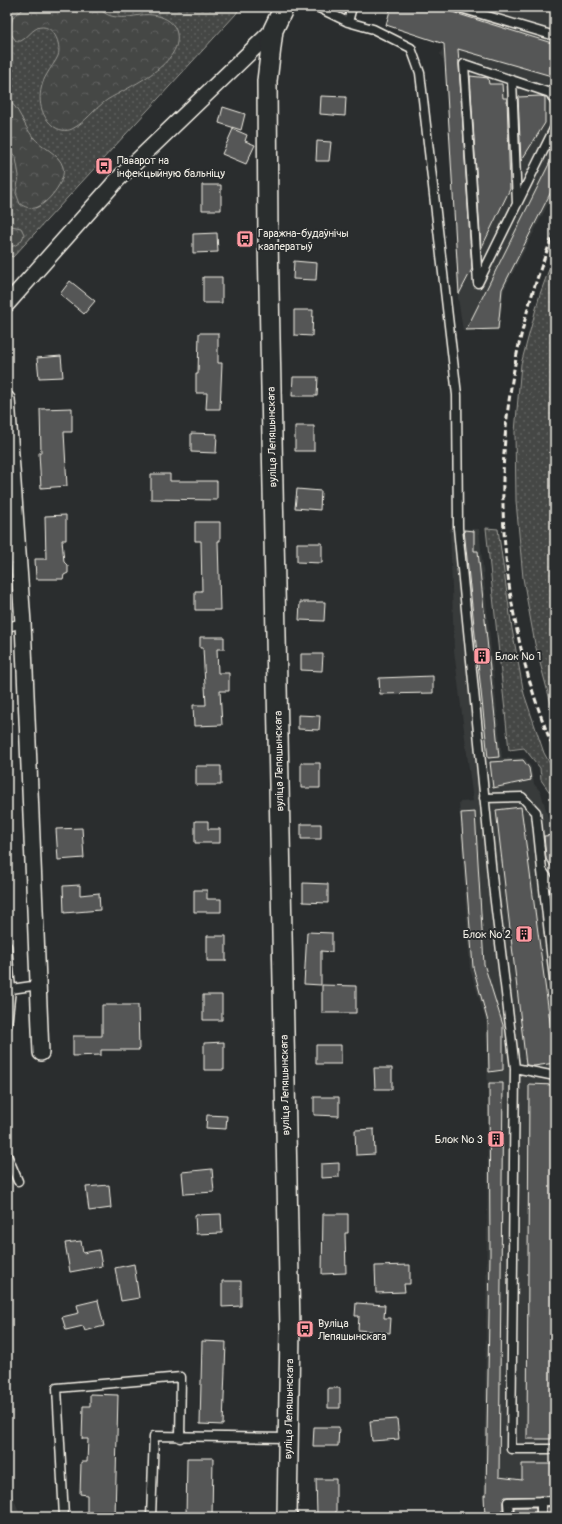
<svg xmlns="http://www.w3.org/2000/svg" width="562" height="1524" font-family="Pangolin,sans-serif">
<defs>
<pattern id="grass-dots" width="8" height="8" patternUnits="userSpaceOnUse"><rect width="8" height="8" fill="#444645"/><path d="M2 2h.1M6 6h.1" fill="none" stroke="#606160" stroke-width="1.8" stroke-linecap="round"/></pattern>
<pattern id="forest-crowns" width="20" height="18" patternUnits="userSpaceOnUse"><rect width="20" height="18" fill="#444645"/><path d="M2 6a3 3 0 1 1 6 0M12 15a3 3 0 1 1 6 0" fill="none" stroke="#606160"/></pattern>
</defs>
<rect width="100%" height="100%" fill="#2a2d2e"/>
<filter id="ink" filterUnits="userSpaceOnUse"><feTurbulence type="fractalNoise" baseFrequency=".025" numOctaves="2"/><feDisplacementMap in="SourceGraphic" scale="8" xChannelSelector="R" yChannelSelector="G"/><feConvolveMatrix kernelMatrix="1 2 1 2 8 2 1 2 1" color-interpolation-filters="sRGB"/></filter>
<g filter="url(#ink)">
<!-- built -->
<path fill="#373a3a" d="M 375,7 L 555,7 L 555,191 L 504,290 L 499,331 L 463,331 L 458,298 L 445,63 L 440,54 L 445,45 L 386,25 L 389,14 L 374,9 Z
M 450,528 L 479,529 L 502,758 L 525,758 L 531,767 L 534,784 L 541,792 L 552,832 L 555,832 L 555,1517 L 484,1517 L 488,1106 L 486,1021 L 470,969 L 459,802 L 473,801 L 454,651 Z
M 7,1481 L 21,1517 L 7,1517 Z"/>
<!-- grass -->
<path fill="url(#grass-dots)" stroke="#9c9c96" d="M 7,7 L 240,7 L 236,14 L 13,257 L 7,255 Z
M 555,253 L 555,719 L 535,644 L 523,578 L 516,501 L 515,432 L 521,364 L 540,294 Z
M 486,528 L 498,529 L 512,629 L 524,694 L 544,753 L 555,773 L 555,804 L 551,794 L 541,780 L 540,768 L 524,748 L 509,750 Z"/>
<!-- forest -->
<path fill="url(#forest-crowns)" stroke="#9c9c96" d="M 26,7 C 36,7 91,5 96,7 C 104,11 105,16 117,17 C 129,19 140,13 153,15 C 162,16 173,21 176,30 C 187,63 128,87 107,100 C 94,109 86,122 72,129 C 66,132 58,130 53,126 C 37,113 37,90 47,74 C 50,68 55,63 58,56 C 62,44 53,22 37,28 C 31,31 27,38 21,41 L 16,41 L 9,31 L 13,17 Z
M 7,99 C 20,108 23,125 33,137 C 42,148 59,153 63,167 C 67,180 47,205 35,208 C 30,209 25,207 20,204 L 16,193 L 19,176 L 16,158 L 7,146 Z
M 7,225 L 21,228 L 24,234 C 23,242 15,247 7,247 Z"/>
<!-- building -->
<path fill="#555756" stroke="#f4f1e8" d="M 391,7 L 436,7 L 555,44 L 555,77 L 458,49 L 472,269 L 459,294 L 444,44 L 386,25 Z
M 470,76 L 488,78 L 489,84 L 502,84 L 503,98 L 507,98 L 510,189 L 481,249 Z
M 321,96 L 346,97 L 345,116 L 320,114 Z
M 540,96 L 545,97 L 545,123 L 521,161 L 518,97 Z
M 223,107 L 245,114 L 241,130 L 219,123 Z
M 233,129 L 247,135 L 245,141 L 255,145 L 246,164 L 222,154 Z
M 317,141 L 331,142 L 329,161 L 316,161 Z
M 555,152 L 555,184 L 502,289 L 498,329 L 466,330 Z
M 202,185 L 221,185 L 221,210 L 202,210 Z
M 217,233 L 218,252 L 193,253 L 193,234 Z
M 294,261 L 317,263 L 316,280 L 293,279 Z
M 203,277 L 222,277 L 222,303 L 203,303 Z
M 70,281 L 95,301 L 84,314 L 60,294 Z
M 294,310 L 313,310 L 312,336 L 294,335 Z
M 199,333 L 218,333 L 218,363 L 222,363 L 220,409 L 206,409 L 207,393 L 196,393 L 196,374 L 198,374 Z
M 61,356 L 63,377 L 39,378 L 37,358 Z
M 293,377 L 318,377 L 317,396 L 292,396 Z
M 72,408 L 72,432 L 64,432 L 67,486 L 41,488 L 39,453 L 41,453 L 40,409 Z
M 295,426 L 314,426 L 314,451 L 295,451 Z
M 191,433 L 217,434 L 216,453 L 191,452 Z
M 151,474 L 170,474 L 170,481 L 217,481 L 217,500 L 151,499 Z
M 297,489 L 321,491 L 320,510 L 295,508 Z
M 66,515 L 66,540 L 62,540 L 64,562 L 68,566 L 68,573 L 64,575 L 63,579 L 36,579 L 35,559 L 46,559 L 45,516 Z
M 195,522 L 220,522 L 220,541 L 218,541 L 220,610 L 195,610 L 195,591 L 202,591 L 201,541 L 195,541 Z
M 464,530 L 474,531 L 474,551 L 478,551 L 499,757 L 488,758 Z
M 297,543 L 322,543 L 322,563 L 297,562 Z
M 300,602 L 325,602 L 324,621 L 299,620 Z
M 200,637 L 224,637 L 224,649 L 217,649 L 218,673 L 229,673 L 229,691 L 220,691 L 222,725 L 194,726 L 193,705 L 206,705 L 203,648 L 200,648 Z
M 301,654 L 323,654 L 322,671 L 301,670 Z
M 433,676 L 433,693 L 380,694 L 379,678 Z
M 298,715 L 320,716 L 319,730 L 298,729 Z
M 523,760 L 529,768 L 531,780 L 493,788 L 490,762 Z
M 301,763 L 320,763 L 320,788 L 301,788 Z
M 196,766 L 221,766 L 221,785 L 196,785 Z
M 521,807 L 555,1058 L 555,1063 L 534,1066 L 526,1065 L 496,810 Z
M 475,812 L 484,964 L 503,1025 L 503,1070 L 489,1072 L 488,1022 L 473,967 L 461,813 Z
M 195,821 L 208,821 L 208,829 L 220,829 L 220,843 L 195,843 Z
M 301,824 L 321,824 L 321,839 L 301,839 Z
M 82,828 L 84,858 L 58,860 L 56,829 Z
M 555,835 L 555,872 L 546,859 L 544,836 Z
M 303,883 L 328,884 L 328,903 L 303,902 Z
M 80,885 L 80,895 L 99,893 L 100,910 L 64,913 L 63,886 Z
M 194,890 L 207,890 L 207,899 L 221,899 L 221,912 L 194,912 Z
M 307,932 L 332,933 L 332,952 L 321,951 L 321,985 L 304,984 Z
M 207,936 L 226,936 L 226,961 L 207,961 Z
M 322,985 L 356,986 L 356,1013 L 322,1013 Z
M 203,995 L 222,995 L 222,1020 L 203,1020 Z
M 102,1005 L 138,1005 L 139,1050 L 101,1050 L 101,1055 L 73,1056 L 73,1036 L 102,1036 Z
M 224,1042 L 224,1070 L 204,1070 L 204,1043 Z
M 316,1045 L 341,1045 L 341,1064 L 316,1064 Z
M 374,1068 L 392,1068 L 392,1089 L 375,1089 Z
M 489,1083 L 503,1083 L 499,1477 L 522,1480 L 522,1464 L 555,1464 L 555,1496 L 505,1497 L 503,1502 L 503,1517 L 485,1517 L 484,1495 L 486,1495 L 490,1253 Z
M 529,1084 L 555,1085 L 555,1439 L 527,1439 Z
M 314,1097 L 339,1097 L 339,1116 L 314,1115 Z
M 207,1115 L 227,1116 L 226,1129 L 206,1128 Z
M 374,1129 L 375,1154 L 356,1155 L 355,1130 Z
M 339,1163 L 339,1177 L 321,1178 L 321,1164 Z
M 212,1169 L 214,1192 L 184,1194 L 182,1172 Z
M 109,1185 L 111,1208 L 89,1211 L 86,1187 Z
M 221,1214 L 222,1233 L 196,1234 L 195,1215 Z
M 323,1214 L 348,1214 L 348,1233 L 345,1233 L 346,1273 L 322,1274 Z
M 81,1241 L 83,1253 L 99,1250 L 102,1266 L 70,1272 L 65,1243 Z
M 134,1264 L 139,1298 L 121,1301 L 115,1268 Z
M 410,1265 L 410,1284 L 404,1284 L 405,1292 L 376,1293 L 375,1266 Z
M 222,1281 L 241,1281 L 241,1306 L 222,1307 Z
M 98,1300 L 104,1326 L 85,1331 L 83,1326 L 66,1330 L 62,1317 L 79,1313 L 77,1305 Z
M 356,1303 L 385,1305 L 384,1318 L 391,1318 L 390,1333 L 358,1330 L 359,1316 L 355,1316 Z
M 202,1341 L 226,1342 L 223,1425 L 200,1424 Z
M 328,1388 L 340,1388 L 340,1408 L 328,1408 Z
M 90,1394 L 118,1395 L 115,1517 L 87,1517 L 87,1495 L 80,1494 L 81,1462 L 87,1462 L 88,1439 L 82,1439 L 83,1406 L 90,1406 Z
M 397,1419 L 399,1439 L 372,1441 L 370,1421 Z
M 314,1427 L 339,1427 L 338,1446 L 313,1446 Z
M 187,1458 L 213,1458 L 212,1517 L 186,1517 Z
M 316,1479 L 336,1479 L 336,1514 L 317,1514 Z
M 555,1506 L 555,1517 L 546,1517 L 546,1507 Z
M 514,1507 L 536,1507 L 536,1517 L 514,1517 Z"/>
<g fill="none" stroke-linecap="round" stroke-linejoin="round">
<defs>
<path id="service" d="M 317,7 L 348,22 L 373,29 L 411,48 L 420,73 L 457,395 L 458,528 L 493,885 L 515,1068 L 511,1449 L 555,1449
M 457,7 L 555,36
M 348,22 L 352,7
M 512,80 L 517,204
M 555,86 L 550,93 L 464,64 L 478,283 L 555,127
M 550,93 L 555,102
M 7,627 L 23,623
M 484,798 L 522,797 L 536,812 L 542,870 L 555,889
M 542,871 L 555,988
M 7,946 L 11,989 L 7,1026
M 11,989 L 39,985
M 515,1068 L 555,1076
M 7,1155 L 18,1181
M 541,1501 L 541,1517
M 64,1517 L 57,1388 L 181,1377 L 180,1438
M 151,1517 L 154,1436 L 288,1438
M 509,1517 L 508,1502 L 555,1501"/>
<path id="minor" d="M 7,304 L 117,180 L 273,30
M 7,399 L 23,623 L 41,1053"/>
<path id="tertiary" d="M 284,7 L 273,30 L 267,81 L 268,239 L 290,1329 L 287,1517"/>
</defs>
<!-- service casing -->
<use href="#service" stroke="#f4f1e8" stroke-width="11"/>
<!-- minor casing -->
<use href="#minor" stroke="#f4f1e8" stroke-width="18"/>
<!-- tertiary casing -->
<use href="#tertiary" stroke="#f4f1e8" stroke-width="22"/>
<!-- service -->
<use href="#service" stroke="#2a2d2e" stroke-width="8"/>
<!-- minor -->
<use href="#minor" stroke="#2a2d2e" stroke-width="15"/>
<!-- tertiary -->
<use href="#tertiary" stroke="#2a2d2e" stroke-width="19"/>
<!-- rail -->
<path stroke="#f4f1e8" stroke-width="3" stroke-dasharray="6 3" stroke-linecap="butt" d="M 555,231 C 486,395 485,588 555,752"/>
</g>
</g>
<!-- icons -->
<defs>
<symbol id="bus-square" viewBox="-11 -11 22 22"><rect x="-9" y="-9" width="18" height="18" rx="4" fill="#ff9aa2" stroke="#2a2d2e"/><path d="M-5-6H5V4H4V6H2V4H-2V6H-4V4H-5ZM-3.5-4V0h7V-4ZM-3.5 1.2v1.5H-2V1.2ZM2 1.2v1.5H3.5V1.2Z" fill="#111"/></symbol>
<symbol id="building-square" viewBox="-11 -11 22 22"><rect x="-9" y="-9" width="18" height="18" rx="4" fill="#ff9aa2" stroke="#2a2d2e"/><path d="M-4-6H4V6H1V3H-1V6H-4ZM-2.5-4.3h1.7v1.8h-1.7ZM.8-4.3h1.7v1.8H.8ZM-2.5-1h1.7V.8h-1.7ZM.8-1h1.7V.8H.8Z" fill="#111"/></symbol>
</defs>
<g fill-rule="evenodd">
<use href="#bus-square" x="94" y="156" width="20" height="20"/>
<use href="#bus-square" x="235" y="229" width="20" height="20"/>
<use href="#building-square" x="472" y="646" width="20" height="20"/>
<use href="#building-square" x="514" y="924" width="20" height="20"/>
<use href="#building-square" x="486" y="1129" width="20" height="20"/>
<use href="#bus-square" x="295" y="1319" width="20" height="20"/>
</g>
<g text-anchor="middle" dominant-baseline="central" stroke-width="4" stroke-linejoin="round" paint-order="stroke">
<!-- poi labels -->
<g font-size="11" fill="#f4f1e8" stroke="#2a2d2e" text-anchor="start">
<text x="117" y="160">Паварот на<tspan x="117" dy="13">інфекцыйную бальніцу</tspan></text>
<text x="258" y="233">Гаражна-будаўнічы<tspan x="258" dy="13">кааператыў</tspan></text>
<text x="495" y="656">Блок № 1</text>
<text x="511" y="934" text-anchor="end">Блок № 2</text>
<text x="483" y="1139" text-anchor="end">Блок № 3</text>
<text x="318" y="1323">Вуліца<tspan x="318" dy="13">Лепяшынскага</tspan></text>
</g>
<!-- street labels -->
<g font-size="11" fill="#f4f1e8" stroke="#2a2d2e">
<text transform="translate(272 437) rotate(-91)">вуліца Лепяшынскага</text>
<text transform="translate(279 761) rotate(-91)">вуліца Лепяшынскага</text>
<text transform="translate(285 1085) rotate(-91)">вуліца Лепяшынскага</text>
<text transform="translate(289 1409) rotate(-89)">вуліца Лепяшынскага</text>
</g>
</g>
<!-- margin -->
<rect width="562" height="1524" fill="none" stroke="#2a2d2e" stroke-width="24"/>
<rect x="12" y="12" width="538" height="1500" fill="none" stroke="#f4f1e8" stroke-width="1.5" filter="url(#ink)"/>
</svg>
